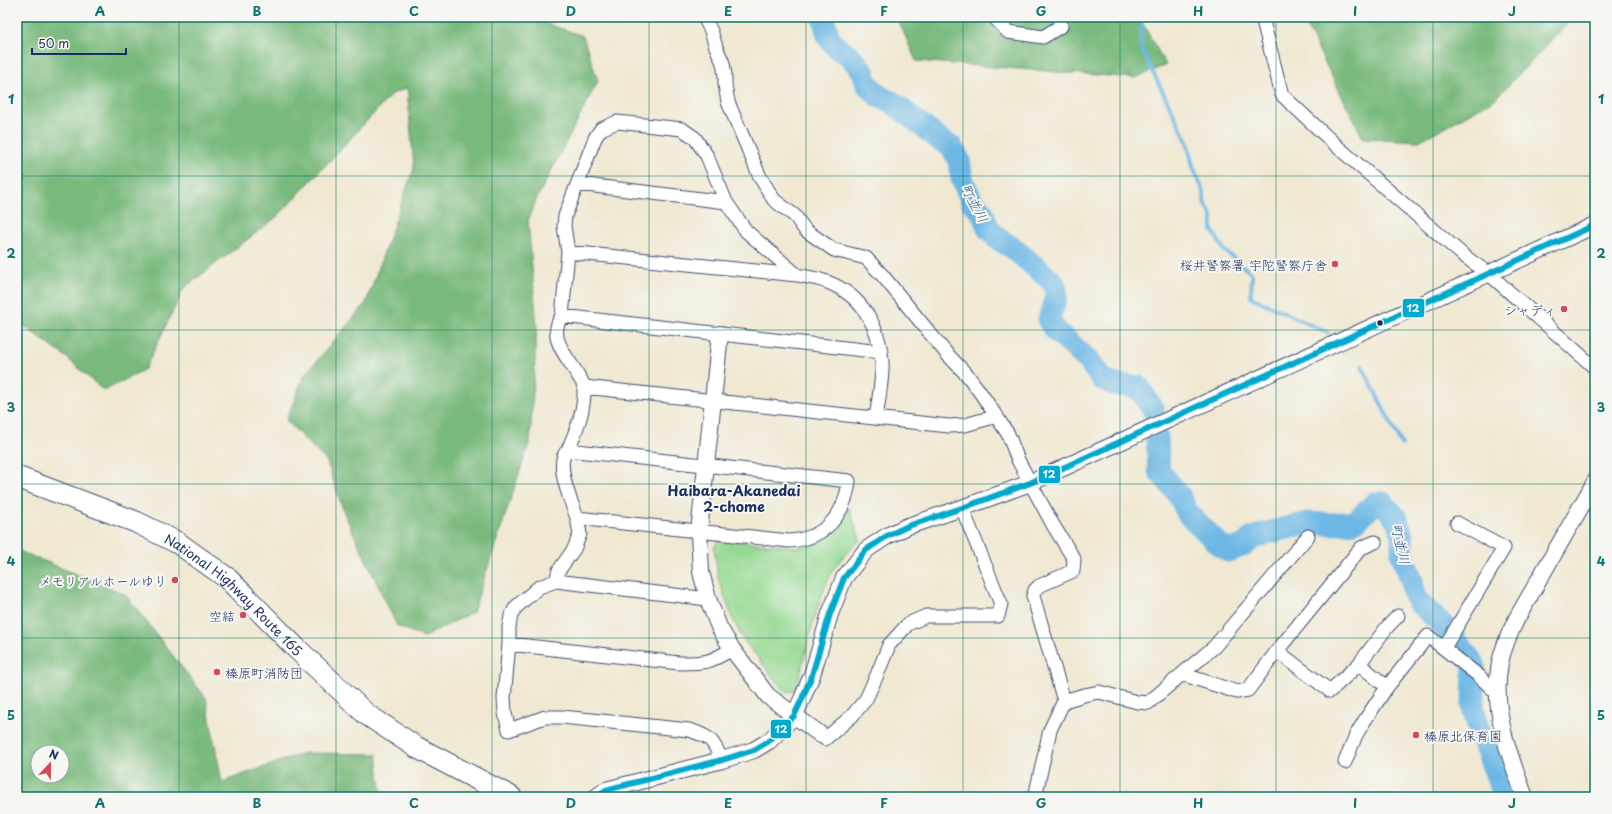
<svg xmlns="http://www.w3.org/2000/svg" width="1612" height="814" font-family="'Playpen Sans','Klee One',sans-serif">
<rect width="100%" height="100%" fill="#f6f6f2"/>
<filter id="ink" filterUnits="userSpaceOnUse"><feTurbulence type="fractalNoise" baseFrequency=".025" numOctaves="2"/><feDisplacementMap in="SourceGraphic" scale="8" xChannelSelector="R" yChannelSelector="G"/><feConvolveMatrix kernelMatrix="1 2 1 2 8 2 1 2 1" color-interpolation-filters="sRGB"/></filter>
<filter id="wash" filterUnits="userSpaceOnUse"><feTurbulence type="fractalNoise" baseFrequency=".012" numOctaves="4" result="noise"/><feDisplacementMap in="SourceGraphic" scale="16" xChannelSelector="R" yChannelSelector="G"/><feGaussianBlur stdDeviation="0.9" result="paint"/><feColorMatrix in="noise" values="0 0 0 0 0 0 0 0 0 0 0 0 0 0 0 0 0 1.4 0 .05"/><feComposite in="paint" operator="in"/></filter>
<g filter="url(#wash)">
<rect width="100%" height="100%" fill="#f0e8d1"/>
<!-- green -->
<path fill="#95d992" stroke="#588478" d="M 849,507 L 860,540 C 850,550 840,559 833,570 C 815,604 808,645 798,682 L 793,691 L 785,692 L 742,638 L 732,617 L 718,578 L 714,547 L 720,539 C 735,541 751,543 766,544 C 778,545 790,548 801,547 C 824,544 840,527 849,507 Z"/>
<!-- forest -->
<path fill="#78b97c" stroke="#4a746d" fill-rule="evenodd" d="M 17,17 L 527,17 L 583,36 L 598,81 L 537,198 L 528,221 L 537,327 L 530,441 L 473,612 L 424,637 L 397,626 L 345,515 L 327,462 L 286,420 L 304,376 L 366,303 L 414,168 L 407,88 L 392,94 L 278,216 L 184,288 L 145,369 L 104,391 L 66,357 L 17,321 Z
M 897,17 L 1139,17 L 1166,65 L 1135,78 L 916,61 Z
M 1302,17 L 1574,17 L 1494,100 L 1419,141 L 1363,138 Z
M 17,550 L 125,594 L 206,698 L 222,782 L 304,753 L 377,754 L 382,797 L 17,797 ZM 38,752 L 62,752 L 62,776 L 38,776 Z"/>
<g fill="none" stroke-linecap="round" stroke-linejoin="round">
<!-- stream -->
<path stroke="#6cb7e5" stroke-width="4" d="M 1142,17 L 1141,48 L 1187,141 L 1193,167 L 1204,192 L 1204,202 L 1212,216 L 1212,230 L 1224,250 L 1252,274 L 1251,297 L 1328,333
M 1362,366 L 1402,445"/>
<!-- river -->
<path stroke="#6cb7e5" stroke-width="23" d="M 823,17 L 829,38 L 838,49 L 849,55 L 863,71 L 867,84 L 880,97 L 892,102 L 940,140 L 951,146 L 959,160 L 962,179 L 972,202 L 983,213 L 988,228 L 998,239 L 1013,248 L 1053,282 C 1061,296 1051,306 1049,321 L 1057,332 L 1089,361 L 1102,379 L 1116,385 L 1139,387 L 1153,410
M 1157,437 L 1159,471 L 1179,495 L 1188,514 L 1219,544 L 1228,551 L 1245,545 L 1251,539 L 1266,533 L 1308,523 L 1332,524 L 1355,522 L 1375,503 L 1383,503 L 1397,519 L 1402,536 L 1402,555 L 1412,581 L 1413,593 L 1418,602 L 1440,622 L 1474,664 L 1473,707 L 1480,733 L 1505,797"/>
</g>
</g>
<g filter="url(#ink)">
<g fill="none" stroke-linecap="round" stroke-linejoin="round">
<defs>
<path id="minor" d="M 704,17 L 711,31 L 716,47 L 723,63 L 725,75 L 725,85 L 728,102 L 760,177 L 774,200 L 795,216 L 805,230 L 834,250 L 866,258 L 883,276 L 947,354 L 968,376 L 982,395 L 1008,434 L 1018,460 L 1053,525 L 1074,559 L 1073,571 L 1039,586 L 1035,590 L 1033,596 L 1064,701 L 1050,730 L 1035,797
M 994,17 L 1008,32 L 1043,37 L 1061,26 L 1059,17
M 1262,17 L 1282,95 L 1340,149 L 1464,256 L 1488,273 L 1595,368
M 578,184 L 726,202
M 568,252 L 797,275 C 807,277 817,278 827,282 C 862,295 880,327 882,363 C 883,377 878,403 876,418
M 562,316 L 881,352
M 584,387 L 949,426 L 965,425 L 997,416
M 568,450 C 553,462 572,503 577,518
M 556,581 L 539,587 L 516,607 L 511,616 L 509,627 L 509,644 L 504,698 L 505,713 L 509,730 L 545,717 L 562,717 L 689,730 C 711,737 712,739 722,760
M 708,599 L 556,581 L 559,570 L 574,549 L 580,534 L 577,518 L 789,541 C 824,539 845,516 849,481 L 568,450 C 576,431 585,410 584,388 C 584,384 581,380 579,377 C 569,358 546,338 562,316 L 568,252 L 564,226 L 565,216 L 595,138 L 601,129 L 617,122 L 682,129 L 695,138 L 707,156 L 726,202 L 746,231 L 797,275
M 509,644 L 679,663 C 706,663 709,663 732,649
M 1444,648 L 1504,548 L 1457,523
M 1277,651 L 1330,691 L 1359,664 L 1388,626 L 1398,616
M 1359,664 L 1387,687
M 1182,674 L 1237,692 L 1248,690 L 1277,651 L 1361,548 L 1375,542
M 1064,701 L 1084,695 L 1099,692 L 1137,702 L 1148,703 L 1214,647 L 1308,536
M 821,735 L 825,739 L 852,716 L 866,699 L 877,675 L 889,645 L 908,624 L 926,616 L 998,616 L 1001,604 L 962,508
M 1345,762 L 1356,735 L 1365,720 L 1387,687 L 1428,636 L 1479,676 L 1498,694"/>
<path id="tertiary" d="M 720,334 L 699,532 L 701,572 L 708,599 L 719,627 L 732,649 L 768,696 L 821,735
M 596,797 L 606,790 L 722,760 L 754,750 L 769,741 L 794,716 L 802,699 L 812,675 L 830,614 L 844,578 L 866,550 L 887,536 L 908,526 L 962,508 L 1030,483 L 1595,225
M 1525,797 C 1509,755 1491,709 1500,663 C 1503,647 1510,632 1517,618 L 1595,482"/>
<g id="trunk">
<path id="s1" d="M 17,477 L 136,522 L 178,543 L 227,578 L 296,648 L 366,714 L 416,747 L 511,797"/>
</g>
</defs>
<!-- minor casing -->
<use href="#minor" stroke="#3b4b6f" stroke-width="15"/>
<!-- tertiary casing -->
<use href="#tertiary" stroke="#3b4b6f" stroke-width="18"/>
<!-- trunk casing -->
<use href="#trunk" stroke="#3b4b6f" stroke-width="23"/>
<!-- minor -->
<use href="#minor" stroke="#fff" stroke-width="13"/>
<!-- tertiary -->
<use href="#tertiary" stroke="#fff" stroke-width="16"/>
<!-- trunk -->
<use href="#trunk" stroke="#fff" stroke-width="21"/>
<defs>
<path id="bus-1" d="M 596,797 L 606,790 L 722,760 L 754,750 L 769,741 L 794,716 L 802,699 L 812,675 L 830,614 L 844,578 L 866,550 L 887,536 L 908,526 L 962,508 L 1030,483 L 1595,225"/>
</defs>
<!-- bus-1 casing -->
<use href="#bus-1" stroke="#f6f6f2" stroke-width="9"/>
<!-- bus-1 -->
<use href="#bus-1" stroke="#00a9ce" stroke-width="6"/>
</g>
</g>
<!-- grid -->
<path fill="none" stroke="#0f766e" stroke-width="1" stroke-opacity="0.55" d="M 179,17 L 179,797M 336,17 L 336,797M 492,17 L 492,797M 649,17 L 649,797M 806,17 L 806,797M 963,17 L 963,797M 1120,17 L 1120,797M 1276,17 L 1276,797M 1433,17 L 1433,797M 17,176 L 1595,176M 17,330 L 1595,330M 17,484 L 1595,484M 17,638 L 1595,638"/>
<!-- markers -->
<g fill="#d1495b" stroke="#f6f6f2" stroke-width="1.5">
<circle cx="1335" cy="264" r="4"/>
<circle cx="1564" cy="309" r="4"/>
<circle cx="175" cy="580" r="4"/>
<circle cx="243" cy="615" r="4"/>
<circle cx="217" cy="672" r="4"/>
<circle cx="1416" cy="735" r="4"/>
</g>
<circle fill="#1b2f5e" stroke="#f6f6f2" stroke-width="1.5" cx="1380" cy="323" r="3.5"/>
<g text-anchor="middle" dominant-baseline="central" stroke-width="4" stroke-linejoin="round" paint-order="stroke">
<!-- poi labels -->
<g font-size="13" fill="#1b2f5e" stroke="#f6f6f2" text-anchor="end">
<text x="1327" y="264">桜井警察署 宇陀警察庁舎</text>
<text x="1556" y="309">シャディ</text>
<text x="167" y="580">メモリアルホールゆり</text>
<text x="235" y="615">空結</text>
<text x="225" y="672" text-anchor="start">榛原町消防団</text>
<text x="1424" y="735" text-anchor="start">榛原北保育園</text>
</g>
<!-- street labels -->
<g font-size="13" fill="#1b2f5e" stroke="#f6f6f2">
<text stroke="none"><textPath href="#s1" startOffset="250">National Highway Route 165</textPath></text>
</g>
<!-- water labels -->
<g font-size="14" font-style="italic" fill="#335886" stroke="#f6f6f2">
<text transform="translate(975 203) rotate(62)">町並川</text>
<text transform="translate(1401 544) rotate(77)">町並川</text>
</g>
<!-- neighbourhood labels -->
<g font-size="14" font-weight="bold" fill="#1b2f5e" stroke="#f6f6f2">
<text x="734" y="490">Haibara-Akanedai<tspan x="734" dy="16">2-chome</tspan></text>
</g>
</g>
<g stroke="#f6f6f2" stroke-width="1.5">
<rect x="1402" y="298" width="23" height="20" rx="4" fill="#00a9ce"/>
<rect x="1038" y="465" width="23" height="19" rx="4" fill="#00a9ce"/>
<rect x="770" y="719" width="22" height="20" rx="4" fill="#00a9ce"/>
</g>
<g font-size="11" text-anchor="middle" font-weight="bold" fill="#fff">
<text x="1413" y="312">12</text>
<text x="1049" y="478">12</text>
<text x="781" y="733">12</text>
</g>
<!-- margin -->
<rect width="1612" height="814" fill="none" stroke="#f6f6f2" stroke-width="44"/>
<!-- north arrow -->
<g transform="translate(50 764) rotate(22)"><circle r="19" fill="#f6f6f2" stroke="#9ea6b7"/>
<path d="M0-3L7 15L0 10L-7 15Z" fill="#d1495b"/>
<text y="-6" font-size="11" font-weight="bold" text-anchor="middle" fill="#1b2f5e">N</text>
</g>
<!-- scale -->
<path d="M32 48v6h94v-6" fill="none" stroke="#1b2f5e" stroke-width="2"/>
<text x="38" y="48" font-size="12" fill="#1b2f5e" stroke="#f6f6f2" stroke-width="3" paint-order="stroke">50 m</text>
<rect x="22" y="22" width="1568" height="770" fill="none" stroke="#0f766e" stroke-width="1.5"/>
<g font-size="13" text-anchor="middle" font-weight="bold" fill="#0f766e">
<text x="100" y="16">A</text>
<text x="257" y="16">B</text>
<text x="414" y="16">C</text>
<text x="571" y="16">D</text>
<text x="728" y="16">E</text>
<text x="884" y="16">F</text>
<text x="1041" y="16">G</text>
<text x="1198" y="16">H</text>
<text x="1355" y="16">I</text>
<text x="1512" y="16">J</text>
<text x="11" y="104">1</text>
<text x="1601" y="104">1</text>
<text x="11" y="258">2</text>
<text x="1601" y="258">2</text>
<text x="11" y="412">3</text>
<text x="1601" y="412">3</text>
<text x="11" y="566">4</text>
<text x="1601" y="566">4</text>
<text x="11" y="720">5</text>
<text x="1601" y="720">5</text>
<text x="100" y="808">A</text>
<text x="257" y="808">B</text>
<text x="414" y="808">C</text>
<text x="571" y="808">D</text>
<text x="728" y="808">E</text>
<text x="884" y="808">F</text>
<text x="1041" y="808">G</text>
<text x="1198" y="808">H</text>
<text x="1355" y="808">I</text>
<text x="1512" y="808">J</text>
</g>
</svg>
